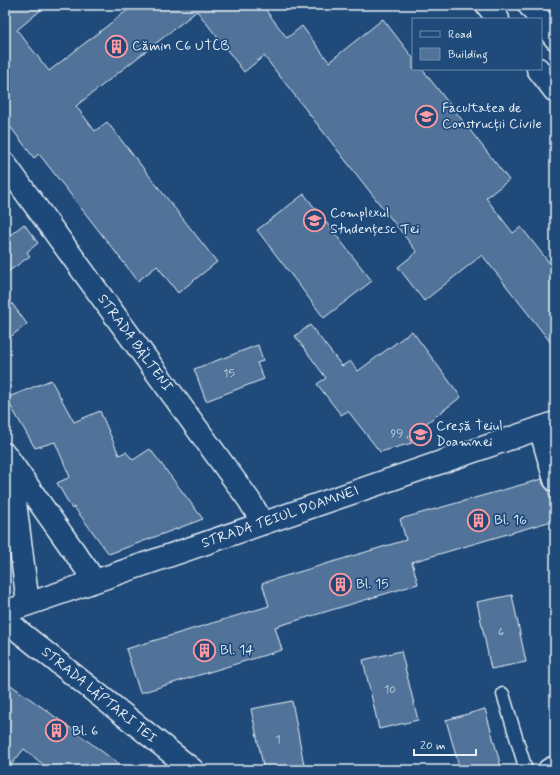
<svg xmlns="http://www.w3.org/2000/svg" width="560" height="775" font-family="Mynerve,sans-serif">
<rect width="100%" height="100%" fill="#1f4a7a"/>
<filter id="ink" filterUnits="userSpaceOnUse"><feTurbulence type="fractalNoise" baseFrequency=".025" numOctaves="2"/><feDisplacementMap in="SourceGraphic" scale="8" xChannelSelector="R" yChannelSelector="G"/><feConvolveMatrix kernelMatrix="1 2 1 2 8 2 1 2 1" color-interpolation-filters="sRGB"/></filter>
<g filter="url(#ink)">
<!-- building -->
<path fill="#517399" stroke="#e8f1f8" d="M 5,5 L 47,5 L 17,30 L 49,71 L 134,5 L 262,5 L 287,38 L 302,26 L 329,62 L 383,19 L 413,58 L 413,69 L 422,69 L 509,180 L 486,198 L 513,233 L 521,227 L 555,270 L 555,348 L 482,255 L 424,301 L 398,267 L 417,252 L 264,56 L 244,72 L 197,11 L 76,106 L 95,131 L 107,122 L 217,262 L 178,293 L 157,266 L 138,281 L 39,154 L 34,158 L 5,120 Z
M 304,194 L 372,281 L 324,318 L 257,230 Z
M 24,224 L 38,243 L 27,252 L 30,256 L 5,274 L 5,239 Z
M 5,294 L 27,324 L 5,341 Z
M 310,325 L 342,366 L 350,361 L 358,371 L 412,331 L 461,397 L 408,437 L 412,443 L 380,452 L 348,411 L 341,415 L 317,384 L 326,378 L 295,336 Z
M 258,345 L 263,361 L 257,363 L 264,379 L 206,401 L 194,369 Z
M 51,380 L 74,422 L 100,411 L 119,455 L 126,452 L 133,460 L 150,449 L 203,519 L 109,554 L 74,507 L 72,509 L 57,483 L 70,477 L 55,442 L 35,448 L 6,398 Z
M 542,479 L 543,484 L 548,490 L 555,514 L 555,520 L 412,562 L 418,584 L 275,627 L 282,650 L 140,693 L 126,649 L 269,606 L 262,583 L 406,540 L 400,519 Z
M 512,595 L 526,662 L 491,669 L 477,602 Z
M 401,651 L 418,720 L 379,729 L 363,660 Z
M 5,681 L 50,713 L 127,770 L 50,770 L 24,749 L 7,770 L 5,770 Z
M 292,701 L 305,770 L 264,770 L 251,709 Z
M 485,709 L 502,770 L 460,770 L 446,720 Z"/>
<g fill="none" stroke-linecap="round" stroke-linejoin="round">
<defs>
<path id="lane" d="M 503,694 L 526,770"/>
<path id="street" d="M 5,164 L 249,500 L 263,523
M 540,428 L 555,480
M 5,619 L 21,633 L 193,770
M 549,770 L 555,767"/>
<path id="secondary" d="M 487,5 L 498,19
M 529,5 L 540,19
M 541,20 L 555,38
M 538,69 L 555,91
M 5,454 L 95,581
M 10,463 L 28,604
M 5,612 L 555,423"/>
</defs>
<!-- lane casing -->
<use href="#lane" stroke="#e8f1f8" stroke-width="15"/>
<!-- street casing -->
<use href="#street" stroke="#e8f1f8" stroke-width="25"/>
<!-- secondary casing -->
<use href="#secondary" stroke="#e8f1f8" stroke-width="25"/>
<!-- lane -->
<use href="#lane" stroke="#1f4a7a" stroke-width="12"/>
<!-- street -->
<use href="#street" stroke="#1f4a7a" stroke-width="22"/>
<!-- secondary -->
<use href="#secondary" stroke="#1f4a7a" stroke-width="22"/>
</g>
</g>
<!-- icons -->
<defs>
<symbol id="building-ring" viewBox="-11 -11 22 22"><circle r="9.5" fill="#1f4a7a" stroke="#ff9aa2" stroke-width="1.5"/><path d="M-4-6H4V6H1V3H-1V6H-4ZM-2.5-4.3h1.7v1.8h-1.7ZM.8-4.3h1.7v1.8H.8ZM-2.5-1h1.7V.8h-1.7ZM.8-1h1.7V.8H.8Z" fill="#ff9aa2"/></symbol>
<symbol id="university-ring" viewBox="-11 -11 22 22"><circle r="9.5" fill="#1f4a7a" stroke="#ff9aa2" stroke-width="1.5"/><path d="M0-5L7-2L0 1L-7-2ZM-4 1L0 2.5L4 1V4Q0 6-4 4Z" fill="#ff9aa2"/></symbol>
<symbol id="school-ring" viewBox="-11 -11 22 22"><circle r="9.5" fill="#1f4a7a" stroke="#ff9aa2" stroke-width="1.5"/><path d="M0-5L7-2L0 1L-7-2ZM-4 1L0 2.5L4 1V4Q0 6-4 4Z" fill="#ff9aa2"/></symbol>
</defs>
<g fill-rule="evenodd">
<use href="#building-ring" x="104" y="34" width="25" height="25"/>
<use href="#university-ring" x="414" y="104" width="25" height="25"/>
<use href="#university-ring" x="302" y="208" width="25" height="25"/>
<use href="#school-ring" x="408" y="422" width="25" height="25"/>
<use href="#building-ring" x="466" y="508" width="25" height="25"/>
<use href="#building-ring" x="328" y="572" width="25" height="25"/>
<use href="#building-ring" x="192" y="638" width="25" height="25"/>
<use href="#building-ring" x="44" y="718" width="25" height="25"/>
</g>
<g text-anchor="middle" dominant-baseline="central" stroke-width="3.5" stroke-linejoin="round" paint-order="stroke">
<!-- number labels -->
<g font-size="12" fill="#c2d2e0">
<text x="229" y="374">15</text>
<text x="397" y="434">99</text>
<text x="501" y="632">6</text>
<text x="390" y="690">10</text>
<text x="278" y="740">1</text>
</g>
<!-- poi labels -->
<g font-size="14" fill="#e8f1f8" stroke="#1f4a7a" text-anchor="start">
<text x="132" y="46">Cămin C6 UTCB</text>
<text x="442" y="108">Facultatea de<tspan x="442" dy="16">Construcții Civile</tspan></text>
<text x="330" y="213">Complexul<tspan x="330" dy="16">Studențesc Tei</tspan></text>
<text x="436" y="426">Creșă Teiul<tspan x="436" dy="16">Doamnei</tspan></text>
<text x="494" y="520">Bl. 16</text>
<text x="356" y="584">Bl. 15</text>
<text x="220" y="650">Bl. 14</text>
<text x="72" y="731">Bl. 6</text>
</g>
<!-- street labels -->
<g font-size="14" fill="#e8f1f8" stroke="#1f4a7a">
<text transform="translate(135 343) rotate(54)">STRADA BĂLTENI</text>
<text transform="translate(280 517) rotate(-19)">STRADA TEIUL DOAMNEI</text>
<text transform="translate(99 695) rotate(39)">STRADA LĂPTARI TEI</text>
</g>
</g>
<!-- margin -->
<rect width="560" height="775" fill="none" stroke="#1f4a7a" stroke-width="20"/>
<rect x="10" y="10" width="540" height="755" fill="none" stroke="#e8f1f8" stroke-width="1.5" filter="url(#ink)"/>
<!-- legend -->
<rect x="412" y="18" width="130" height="52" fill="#1f4a7a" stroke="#6f8dac"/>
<rect x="420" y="31" width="20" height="6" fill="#1f4a7a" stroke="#6f8dac"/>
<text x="448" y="38" font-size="12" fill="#e8f1f8">Road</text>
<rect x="420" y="48" width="20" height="12" fill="#517399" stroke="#6f8dac"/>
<text x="448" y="58" font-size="12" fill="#e8f1f8">Building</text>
<!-- scale -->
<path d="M414 749v6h62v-6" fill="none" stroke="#e8f1f8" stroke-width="2"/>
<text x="420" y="749" font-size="12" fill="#e8f1f8" stroke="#1f4a7a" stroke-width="3" paint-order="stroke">20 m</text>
</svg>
